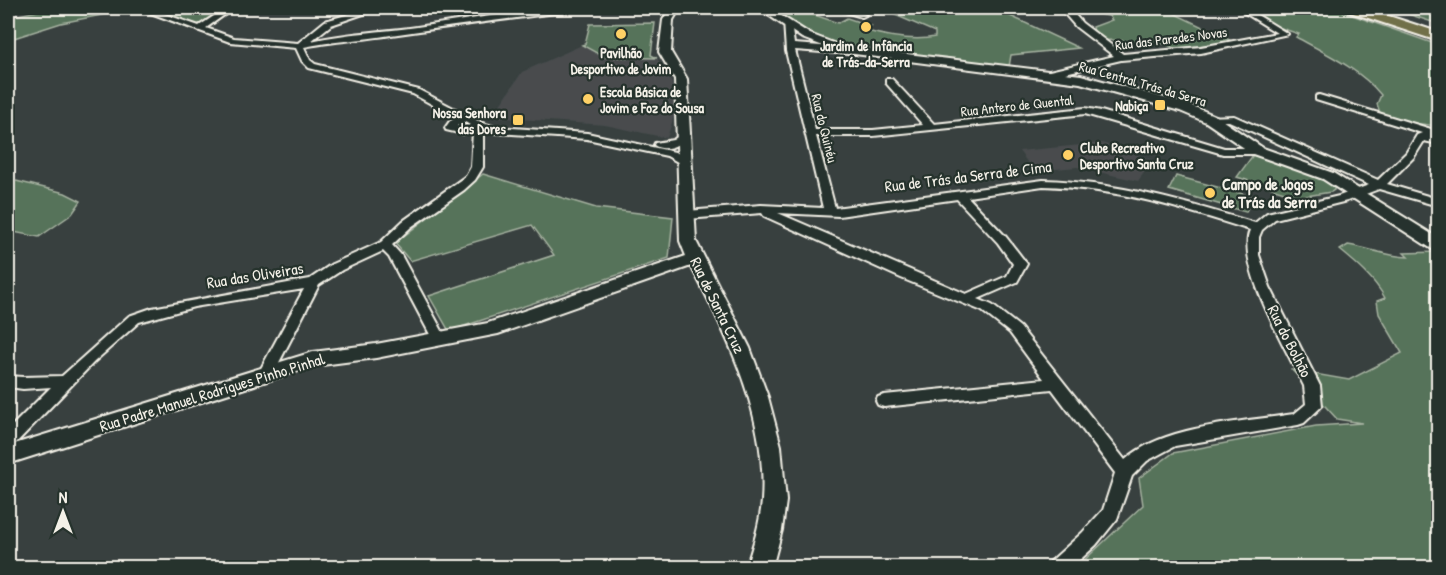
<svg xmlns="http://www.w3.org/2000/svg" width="1446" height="575" font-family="'Patrick Hand',sans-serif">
<rect width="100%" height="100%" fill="#38403f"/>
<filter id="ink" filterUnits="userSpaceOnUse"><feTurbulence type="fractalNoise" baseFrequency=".0167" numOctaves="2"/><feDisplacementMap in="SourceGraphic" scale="12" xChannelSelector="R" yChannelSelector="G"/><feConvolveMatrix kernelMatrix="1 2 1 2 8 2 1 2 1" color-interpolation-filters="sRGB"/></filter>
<g filter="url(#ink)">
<!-- built -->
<path fill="#484c4e" d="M 582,45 L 604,57 L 657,58 L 672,83 L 674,116 L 667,138 L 605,125 L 492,117 L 522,72 Z
M 1102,143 L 1153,160 L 1138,181 L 1077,167 L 1034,171 L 1019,151 Z"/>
<!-- green -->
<path fill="#57735a" stroke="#a6b2a1" stroke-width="1.5" d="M 53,8 L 228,8 L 192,30 L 137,8 L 61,23 L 8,40 L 8,17 Z
M 879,8 L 993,8 L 1079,48 L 1011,55 L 1009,67 L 846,46 L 823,41 L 779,14 L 800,10 L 838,23 L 847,18 L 871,26 L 863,30 C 885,36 913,42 935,37 L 935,32 Z
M 1066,8 L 1163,8 L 1232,41 L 1177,49 L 1159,42 L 1103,40 L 1094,32 L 1093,27 L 1112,20 L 1109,16 Z
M 1243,8 L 1332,8 L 1438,45 L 1438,126 L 1413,123 L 1380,113 L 1377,104 L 1381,95 C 1360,69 1325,53 1296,37 L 1299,34 L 1278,27 Z
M 1390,8 L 1438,8 L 1438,24 Z
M 655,23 L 651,55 L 657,58 L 604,57 L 582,45 L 585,44 L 590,24 Z
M 1253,155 L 1315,173 L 1334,184 L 1334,190 L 1331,192 L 1300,197 L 1237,177 Z
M 483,174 L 596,208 L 673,217 L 669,258 L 449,331 L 429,296 L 554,255 L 532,225 L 410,261 L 395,243 Z
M 1176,176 L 1251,196 L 1246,212 L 1169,190 Z
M 8,179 L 65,193 L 81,201 L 72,214 L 39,237 L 8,231 Z
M 1348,245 C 1368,248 1387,256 1408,257 L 1404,253 L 1438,252 L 1438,567 L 1076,568 L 1143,505 L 1139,478 L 1173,453 L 1316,426 L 1362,423 L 1337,419 L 1292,370 L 1349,380 L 1402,353 L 1379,314 L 1377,301 L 1385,298 C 1374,278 1357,264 1340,250 Z"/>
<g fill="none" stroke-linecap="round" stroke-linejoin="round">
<defs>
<path id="street" d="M 10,8 L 18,8 L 8,14 Z
M 137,8 L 147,8 L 199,26 L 226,8 L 234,8 L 206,28 L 234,38 L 298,43 L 325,21 L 371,8 L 381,8 L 331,25 L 311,41 C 346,33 381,32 417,27 C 473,19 530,8 587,8 L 583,10 C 519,17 455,26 391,35 C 361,40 333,41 304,47 L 310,60 L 315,64 L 419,90 L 482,123 L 496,127 L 587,133 L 675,152 L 690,163 L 685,166 L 667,156 L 587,139 L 496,133 L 483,130 L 483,167 L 475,180 L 464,190 L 411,227 L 392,245 L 401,255 L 447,340 L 445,344 L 435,344 L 389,257 L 383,251 L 342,270 L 319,285 L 271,378 L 261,378 L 258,374 L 304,289 L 194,307 L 139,322 L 94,362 L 14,445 L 8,446 L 8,430 L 51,387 L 23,389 L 8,387 L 8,376 L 23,377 L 62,376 L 129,316 L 152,308 L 310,279 L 332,264 L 381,242 L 403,221 L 466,176 L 471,167 L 473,131 L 463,134 L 446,130 L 445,128 L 450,121 L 457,118 L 413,94 L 309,68 L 302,61 L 296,48 L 230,42 ZM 465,122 L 470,125 L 462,128 L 457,126 Z
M 832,8 L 843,8 L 866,15 L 862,17 Z
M 1055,8 L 1069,8 L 1082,23 L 1123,54 L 1201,47 L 1277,33 L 1237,8 L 1246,8 L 1288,34 L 1201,53 L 1121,60 L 1048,77 L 1045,76 L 1045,72 L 1114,56 L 1076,27 L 1063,12 Z
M 784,21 L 791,23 L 794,44 L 848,48 L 852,51 L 848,54 L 795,50 L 815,130 L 873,130 L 923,125 L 886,83 L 886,79 L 892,79 L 934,124 L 1085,108 L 1101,111 L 1224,148 L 1258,148 L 1263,151 L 1258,154 L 1223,154 L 1085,114 L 873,136 L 816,136 L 835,208 L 1043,180 C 1117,182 1185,202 1255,223 L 1267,213 L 1339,196 L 1369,185 L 1229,121 L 1207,121 L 1207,117 L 1234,116 L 1378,180 L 1406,153 L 1417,135 L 1422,133 L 1316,100 L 1316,96 L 1319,95 L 1431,129 L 1438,126 L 1438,133 L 1431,136 L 1438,138 L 1438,144 L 1424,141 L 1414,157 L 1387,184 L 1438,199 L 1438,206 L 1379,189 L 1347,201 L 1275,219 L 1262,230 L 1259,237 L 1259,255 L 1270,287 L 1320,386 L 1322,406 L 1304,423 L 1298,425 L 1175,446 L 1147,461 L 1132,476 L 1117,519 L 1096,545 L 1071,568 L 1048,568 L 1050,562 L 1082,533 L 1103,510 L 1115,473 L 1052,389 L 884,407 L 878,405 L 876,401 L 878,397 L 884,395 L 1044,379 L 1010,333 L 982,311 L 901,278 L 764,216 L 762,213 L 687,219 L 681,215 L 687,211 L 761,205 L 823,208 L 786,51 ZM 1043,186 C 1115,188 1182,208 1250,230 C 1235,264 1288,352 1304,386 L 1306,404 L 1294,414 C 1243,422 1163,425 1125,460 L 1020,327 L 992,305 L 978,299 L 1017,282 L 1027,264 L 1006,237 L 968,197 ZM 957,199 L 998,243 L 1013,264 L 1007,276 L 966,294 L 778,213 L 839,216 Z
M 684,132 L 689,135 C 681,145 665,153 654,145 L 655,143 L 673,140 Z"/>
<path id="secondary" d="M 670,8 L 680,8 L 673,20 L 671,52 L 687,79 L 696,241 L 750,348 L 768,397 L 781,446 L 786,501 L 782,530 L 772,568 L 746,568 C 753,546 760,524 762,501 C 768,419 728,336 691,266 L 498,334 L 376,358 L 314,366 L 8,464 L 8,446 L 313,352 L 376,344 L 488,323 L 686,256 L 680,241 L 675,79 L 659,52 L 663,20 Z
M 758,8 L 769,8 L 810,34 L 841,46 L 1081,75 L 1190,105 L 1216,116 L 1263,148 L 1333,173 L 1438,238 L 1438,250 L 1432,249 L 1323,179 L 1253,154 L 1206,122 L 1180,111 L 1080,83 L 839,52 L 802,38 Z"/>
<path id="highway" d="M 1345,8 L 1364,8 L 1438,32 L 1438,41 L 1347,11 Z"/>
</defs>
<!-- street casing -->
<use href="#street" stroke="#f4f1e8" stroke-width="4"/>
<!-- secondary casing -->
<use href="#secondary" stroke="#f4f1e8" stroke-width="4"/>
<!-- highway casing -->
<use href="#highway" stroke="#f4f1e8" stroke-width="4"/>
<!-- street -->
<use href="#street" fill="#26332d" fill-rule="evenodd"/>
<!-- secondary -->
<use href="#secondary" fill="#26332d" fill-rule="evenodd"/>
<!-- highway -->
<use href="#highway" fill="#71704a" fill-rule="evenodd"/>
</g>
</g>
<!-- markers -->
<g fill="#ffd166" stroke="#26332d" stroke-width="2">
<circle cx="866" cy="27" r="6"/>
<circle cx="621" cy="34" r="6"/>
<circle cx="588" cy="99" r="6"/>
<rect x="1154" y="99" width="12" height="12" rx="3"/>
<rect x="512" y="114" width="12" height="12" rx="3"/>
<circle cx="1068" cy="155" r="6"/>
<circle cx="1210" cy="193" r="6"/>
</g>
<g text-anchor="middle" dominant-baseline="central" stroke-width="4.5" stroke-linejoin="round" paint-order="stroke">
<!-- far-street labels -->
<g font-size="14" fill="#f4f1e8" stroke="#26332d">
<text transform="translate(1171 38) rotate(-7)">Rua das Paredes Novas</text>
<text transform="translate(1143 83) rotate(16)">Rua Central Trás da Serra</text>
<text transform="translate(1017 105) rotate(-6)">Rua Antero de Quental</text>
<text transform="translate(825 128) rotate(76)">Rua do Quinéu</text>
</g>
<!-- far-poi labels -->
<g font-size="14" font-weight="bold" fill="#f4f1e8" stroke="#26332d">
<text x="866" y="45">Jardim de Infância<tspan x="866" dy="16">de Trás-da-Serra</tspan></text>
<text x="621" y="52">Pavilhão<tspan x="621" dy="16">Desportivo de Jovim</tspan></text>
<text x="600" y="91" text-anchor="start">Escola Básica de<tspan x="600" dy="16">Jovim e Foz do Sousa</tspan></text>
<text x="1148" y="105" text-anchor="end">Nabiça</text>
<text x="506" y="112" text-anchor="end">Nossa Senhora<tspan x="506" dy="16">das Dores</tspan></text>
<text x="1080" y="147" text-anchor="start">Clube Recreativo<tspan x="1080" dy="16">Desportivo Santa Cruz</tspan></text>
</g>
<!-- street labels -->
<g font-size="16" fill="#f4f1e8" stroke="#26332d">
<text transform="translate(968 176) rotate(-7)">Rua de Trás da Serra de Cima</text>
<text transform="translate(255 275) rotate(-9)">Rua das Oliveiras</text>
<text transform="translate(718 305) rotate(64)">Rua de Santa Cruz</text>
<text transform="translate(1290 341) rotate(63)">Rua do Bolhão</text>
<text transform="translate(212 392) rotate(-17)">Rua Padre Manuel Rodrigues Pinho Pinhal</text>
</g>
<!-- poi labels -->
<g font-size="16" font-weight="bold" fill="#f4f1e8" stroke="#26332d" text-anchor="start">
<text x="1222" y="184">Campo de Jogos<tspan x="1222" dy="18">de Trás da Serra</tspan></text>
</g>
</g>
<!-- margin -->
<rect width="1446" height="575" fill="none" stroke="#26332d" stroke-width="30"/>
<rect x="15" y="15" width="1416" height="545" fill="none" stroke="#f4f1e8" stroke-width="2" filter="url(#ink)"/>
<!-- north arrow -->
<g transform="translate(63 512)" stroke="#26332d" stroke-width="4.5" paint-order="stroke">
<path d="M0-4.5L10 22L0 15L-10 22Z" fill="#f4f1e8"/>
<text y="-9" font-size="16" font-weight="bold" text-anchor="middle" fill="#f4f1e8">N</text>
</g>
</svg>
